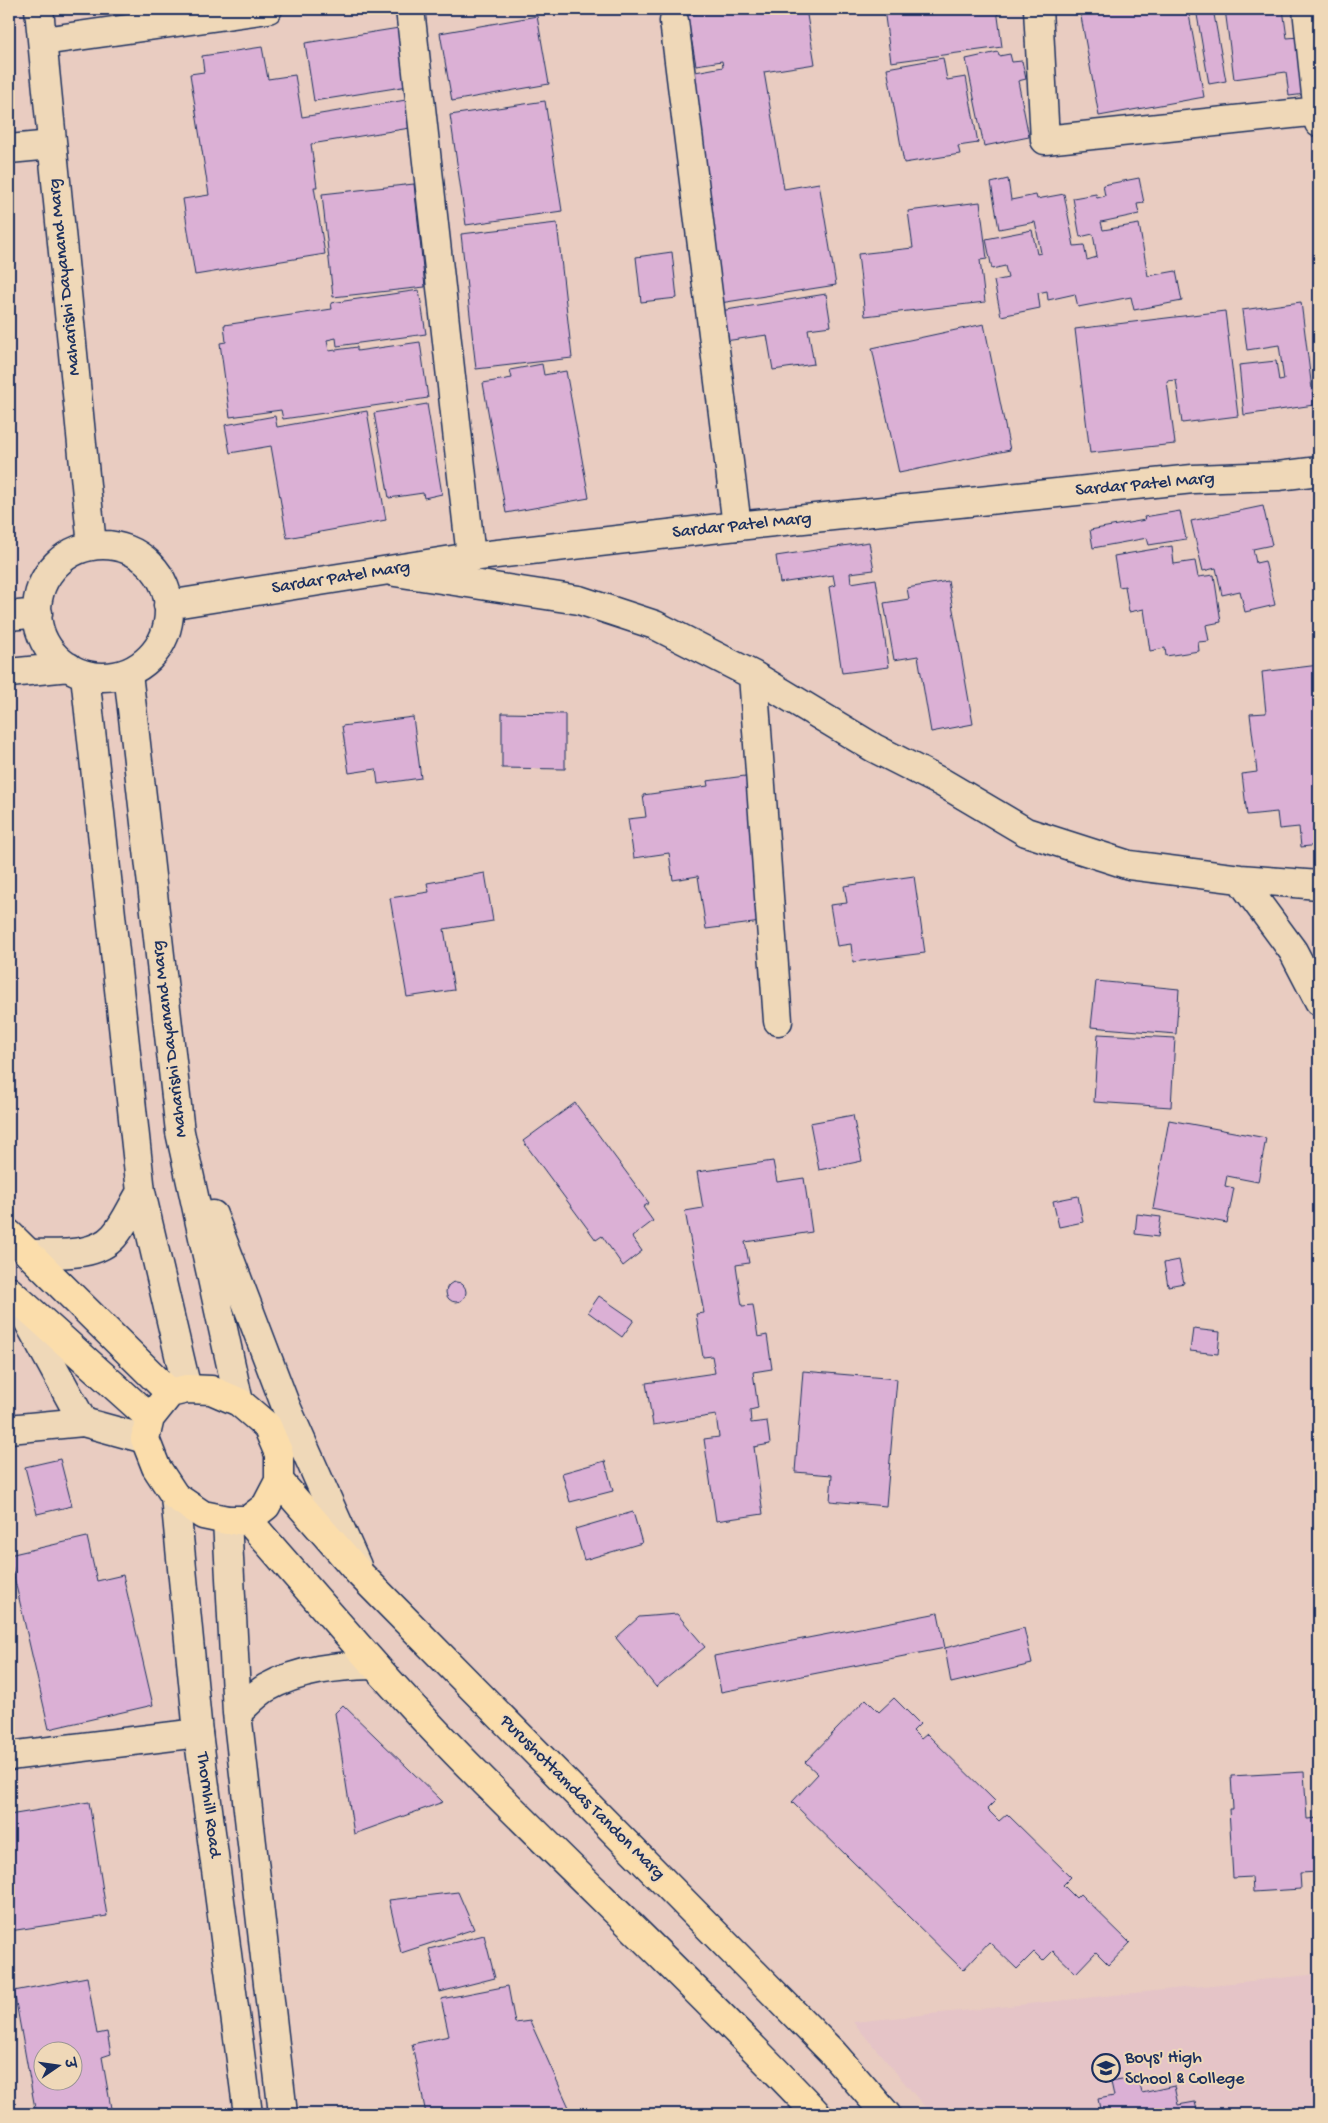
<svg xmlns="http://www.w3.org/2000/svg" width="1328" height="2123" font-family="'Gochi Hand','Playpen Sans Deva',sans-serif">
<rect width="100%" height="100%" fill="#e9ccc1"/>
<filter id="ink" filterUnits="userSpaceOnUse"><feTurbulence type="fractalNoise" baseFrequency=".02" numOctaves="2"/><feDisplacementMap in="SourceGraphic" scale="10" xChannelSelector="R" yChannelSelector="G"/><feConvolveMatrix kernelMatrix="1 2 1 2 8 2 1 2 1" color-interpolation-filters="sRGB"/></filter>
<g filter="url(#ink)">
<!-- built -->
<path fill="#e5c4c7" d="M 1319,1974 L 1319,2114 L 931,2114 L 853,2022 Z"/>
<!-- building -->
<path fill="#dbb0d5" stroke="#1b2f5e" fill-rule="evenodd" d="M 729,9 L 806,9 L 815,64 L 764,72 L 784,189 L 819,183 L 836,285 L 720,303 L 684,74 L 723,67 L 722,61 L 696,65 L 687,15 Z
M 884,9 L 997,9 L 1002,47 L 891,62 Z
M 1090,9 L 1188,9 L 1204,97 L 1099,116 L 1080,11 Z
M 1196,9 L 1213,9 L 1226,81 L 1209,84 Z
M 1225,9 L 1283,9 L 1287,38 L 1299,37 L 1306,94 L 1289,96 L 1286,72 L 1234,79 Z
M 537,16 L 549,84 L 452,101 L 440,33 Z
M 399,28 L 408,86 L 314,101 L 305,43 Z
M 262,47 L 268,79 L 295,75 L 302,117 L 406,100 L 410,128 L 311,144 L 317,187 L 314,187 L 325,254 L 195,275 L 183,199 L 209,195 L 190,74 L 204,72 L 202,56 Z
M 998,52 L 999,56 L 1010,54 L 1012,62 L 1022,61 L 1026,79 L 1018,81 L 1029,137 L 984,146 L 966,59 Z
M 943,58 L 947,80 L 966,77 L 978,143 L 958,146 L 960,154 L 904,163 L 887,68 Z
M 545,101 L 562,211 L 466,225 L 450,115 Z
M 1139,178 L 1144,203 L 1137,204 L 1139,214 L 1101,222 L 1103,230 L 1139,224 L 1148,276 L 1176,271 L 1182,301 L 1134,310 L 1131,297 L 1078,307 L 1075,294 L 1048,300 L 1047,291 L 1038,293 L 1040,308 L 1001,316 L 994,281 L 1008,278 L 1005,266 L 992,269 L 986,239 L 1032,230 L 1037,254 L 1041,253 L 1035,222 L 999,229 L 991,183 L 1008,179 L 1011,200 L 1036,195 L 1037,199 L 1064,194 L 1074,246 L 1084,245 L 1087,260 L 1097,257 L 1093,234 L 1080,237 L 1073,198 L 1096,194 L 1097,198 L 1105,196 L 1103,185 Z
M 414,184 L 425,287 L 333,297 L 322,194 Z
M 980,202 L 987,259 L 980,260 L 985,302 L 865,316 L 858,254 L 913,248 L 908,211 Z
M 557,223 L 572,358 L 476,369 L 461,234 Z
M 672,252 L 677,298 L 641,302 L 636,257 Z
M 419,290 L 426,334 L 337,346 L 336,338 L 327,340 L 329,351 L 357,347 L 357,351 L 420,342 L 428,398 L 283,419 L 281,410 L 230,417 L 220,343 L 226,342 L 224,325 L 332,309 L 331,303 Z
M 826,294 L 831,326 L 808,329 L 814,364 L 773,370 L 767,335 L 725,341 L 720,311 Z
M 1301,302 L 1314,405 L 1244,415 L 1239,365 L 1276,361 L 1279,381 L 1284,380 L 1279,345 L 1247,350 L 1242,310 Z
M 1225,311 L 1238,416 L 1182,423 L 1176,380 L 1167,381 L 1175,444 L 1090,453 L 1075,329 Z
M 984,324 L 1010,450 L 899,473 L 872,348 Z
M 542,364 L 544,375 L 566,371 L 589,498 L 506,513 L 483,383 L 512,378 L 510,370 Z
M 427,404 L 442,494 L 424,498 L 423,493 L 389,498 L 374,413 Z
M 367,411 L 386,520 L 287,538 L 271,446 L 230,453 L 225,425 L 275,416 L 277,427 Z
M 1263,506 L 1272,545 L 1253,549 L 1256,563 L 1265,561 L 1275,605 L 1245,612 L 1240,591 L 1222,595 L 1216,568 L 1203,571 L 1191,521 Z
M 1180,511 L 1186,539 L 1149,545 L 1147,538 L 1093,548 L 1090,530 L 1145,520 L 1144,517 Z
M 869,542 L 874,570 L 850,573 L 851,583 L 876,579 L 889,667 L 842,673 L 829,587 L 835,585 L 833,575 L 780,583 L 776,556 Z
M 1172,546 L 1174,564 L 1195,561 L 1198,577 L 1214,575 L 1221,622 L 1206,625 L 1209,641 L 1198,642 L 1199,651 L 1166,656 L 1165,648 L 1150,651 L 1144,609 L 1129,612 L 1125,586 L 1119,587 L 1114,556 Z
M 948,581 L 973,724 L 931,732 L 918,656 L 894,660 L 884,603 L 909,599 L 907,588 Z
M 1319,665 L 1319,845 L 1301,847 L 1299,827 L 1279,829 L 1277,812 L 1247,815 L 1242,774 L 1257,772 L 1250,714 L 1266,713 L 1262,672 Z
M 502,713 L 565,714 L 565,769 L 502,768 Z
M 413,717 L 421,778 L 378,784 L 376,769 L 349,773 L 342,726 Z
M 753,775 L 769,921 L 706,929 L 698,876 L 673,880 L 669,853 L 634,858 L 628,819 L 646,817 L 643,795 L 708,786 L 707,781 Z
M 485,873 L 493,921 L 444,929 L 454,990 L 407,997 L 390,898 L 429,892 L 427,883 Z
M 914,876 L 925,953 L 853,962 L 851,944 L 837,946 L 830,905 L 847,903 L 844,886 Z
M 1096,981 L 1179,989 L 1176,1034 L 1091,1027 Z
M 1098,1034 L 1175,1038 L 1171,1107 L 1094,1102 Z
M 575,1103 L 649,1203 L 643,1207 L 653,1221 L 632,1237 L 642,1251 L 623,1266 L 602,1236 L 596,1240 L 523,1141 Z
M 853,1115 L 862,1161 L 819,1170 L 810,1123 Z
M 1169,1120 L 1266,1138 L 1258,1182 L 1227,1176 L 1225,1186 L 1234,1188 L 1227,1223 L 1153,1209 Z
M 773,1161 L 777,1182 L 804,1178 L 812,1232 L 745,1242 L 749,1263 L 736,1265 L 742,1306 L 753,1305 L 758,1337 L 767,1335 L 772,1369 L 753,1372 L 758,1408 L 750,1410 L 751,1423 L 767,1421 L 770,1444 L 754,1447 L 763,1514 L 716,1521 L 704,1439 L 719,1437 L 716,1415 L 653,1425 L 646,1383 L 715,1373 L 712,1356 L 703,1357 L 696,1314 L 704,1313 L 685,1211 L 703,1208 L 697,1172 Z
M 1078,1196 L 1083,1222 L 1059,1227 L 1053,1201 Z
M 1137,1214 L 1161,1217 L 1158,1237 L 1135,1234 Z
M 1179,1260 L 1184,1283 L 1168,1286 L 1164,1263 Z
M446 1292a10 10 0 1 1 20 0a10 10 0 1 1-20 0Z
M 599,1296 L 634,1320 L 622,1337 L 588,1312 Z
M 1193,1329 L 1220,1332 L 1218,1354 L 1190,1351 Z
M 803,1371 L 897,1379 L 886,1506 L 830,1501 L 832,1475 L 795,1472 Z
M 60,1459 L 72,1506 L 37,1514 L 25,1467 Z
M 605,1461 L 613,1491 L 570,1502 L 562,1473 Z
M 633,1512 L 642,1543 L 584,1560 L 575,1529 Z
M 87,1537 L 97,1581 L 123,1575 L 153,1705 L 49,1729 L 9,1555 Z
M 938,1613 L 945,1648 L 721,1692 L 714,1656 Z
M 677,1614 L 705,1647 L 656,1687 L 616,1638 L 639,1617 Z
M 1024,1628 L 1032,1664 L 951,1683 L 945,1648 Z
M 894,1698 L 920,1724 L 913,1731 L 921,1739 L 927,1734 L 995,1801 L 987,1809 L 999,1821 L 1007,1814 L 1071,1877 L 1063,1885 L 1076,1898 L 1080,1894 L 1130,1943 L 1109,1965 L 1096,1952 L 1076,1973 L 1053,1951 L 1043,1961 L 1034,1952 L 1017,1969 L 989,1942 L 963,1970 L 792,1802 L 818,1774 L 805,1762 L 866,1699 L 879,1712 Z
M 343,1705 L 443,1802 L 354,1834 L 335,1713 Z
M 1304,1772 L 1307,1819 L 1319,1818 L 1319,1872 L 1300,1873 L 1301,1889 L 1253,1892 L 1252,1877 L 1233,1878 L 1229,1809 L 1233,1809 L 1231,1776 Z
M 89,1802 L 107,1916 L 10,1931 L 9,1815 Z
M 458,1892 L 474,1929 L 401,1953 L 389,1900 Z
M 484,1935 L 495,1978 L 440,1992 L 429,1949 Z
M 87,1977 L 97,2034 L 107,2032 L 111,2054 L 102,2057 L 112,2114 L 36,2114 L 14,1991 ZM 42,2050 L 72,2050 L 72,2080 L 42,2080 Z
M 508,1986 L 515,2023 L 530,2021 L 572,2114 L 426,2114 L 412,2044 L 449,2036 L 441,1999 Z
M 1138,2077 L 1142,2093 L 1174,2086 L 1178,2105 L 1195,2102 L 1198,2114 L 1101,2114 L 1098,2099 L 1114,2096 L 1111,2082 Z"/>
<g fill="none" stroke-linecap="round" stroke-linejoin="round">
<defs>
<path id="street" d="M 410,9 L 471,557
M 1038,9 L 1045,140 L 1319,111
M 1307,9 L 1319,123
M 674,21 L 737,526
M 43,41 L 268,9
M 9,149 L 52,145
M 395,572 L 579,600 L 655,625 L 753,675 L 874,748 L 943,783 L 1026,832 L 1129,865 L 1240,879 L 1319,885
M 753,675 L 778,1021
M 1240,879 L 1293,951 L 1319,1001
M 9,1429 L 83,1422 L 145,1439
M 9,1756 L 198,1733"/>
<path id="secondary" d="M 39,9 L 92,546
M37 611a66 66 0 1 1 132 0a66 66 0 1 1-132 0Z
M 168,605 L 471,557 L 737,526 L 1193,479 L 1278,476 L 1319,471
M 9,616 L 38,613
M 9,673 L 69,667
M 128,673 L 180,1132 L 239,1402
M 85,675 L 141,1192 L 187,1389
M 213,1215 L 285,1404 L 357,1566
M 29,1254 C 55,1253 95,1258 114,1236 C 125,1224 132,1206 141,1192
M 16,1299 L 83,1422
M 175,1496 L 198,1733 L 248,2114
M 227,1520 L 237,1713 L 283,2114
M 237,1713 C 246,1705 256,1694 266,1688 C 300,1669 337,1666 374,1665"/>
<path id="primary" d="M 9,1234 L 170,1393
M 9,1291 L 150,1418
M 187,1389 L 211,1390 L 239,1402 L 267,1426 L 279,1454 L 279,1481 L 266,1506 L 248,1520 L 227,1520 L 203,1515 L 175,1496 L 156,1467 L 145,1439 L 150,1418 L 170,1393 Z
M 279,1481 L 360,1574 L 833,2053 L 886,2114
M 248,1520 C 323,1606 397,1694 478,1775 C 590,1888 707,1997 817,2114"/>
</defs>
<!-- street casing -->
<use href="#street" stroke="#1b2f5e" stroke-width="31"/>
<!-- secondary casing -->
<use href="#secondary" stroke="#1b2f5e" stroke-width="31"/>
<!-- primary casing -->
<use href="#primary" stroke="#1b2f5e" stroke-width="31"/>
<!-- street -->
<use href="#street" stroke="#efd8b8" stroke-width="28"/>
<!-- secondary -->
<use href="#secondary" stroke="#efd8b8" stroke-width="28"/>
<!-- primary -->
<use href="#primary" stroke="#fbddab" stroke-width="28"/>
</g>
</g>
<!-- icons -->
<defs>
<symbol id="school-ring" viewBox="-11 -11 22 22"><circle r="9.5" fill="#efd8b8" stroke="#1b2f5e" stroke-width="1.5"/><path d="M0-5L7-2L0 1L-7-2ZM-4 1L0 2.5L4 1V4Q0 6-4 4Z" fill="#1b2f5e"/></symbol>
</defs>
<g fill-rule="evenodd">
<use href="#school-ring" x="1090" y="2052" width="32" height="32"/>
</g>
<g text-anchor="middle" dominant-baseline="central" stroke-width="4" stroke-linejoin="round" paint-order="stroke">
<!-- street labels -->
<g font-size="18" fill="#1b2f5e" stroke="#efd8b8">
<text transform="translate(65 277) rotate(-96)">Maharishi Dayanand Marg</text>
<text transform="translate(1145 485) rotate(-5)">Sardar Patel Marg</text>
<text transform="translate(742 526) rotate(-6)">Sardar Patel Marg</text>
<text transform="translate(341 578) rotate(-9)">Sardar Patel Marg</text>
<text transform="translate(170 1039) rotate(-97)">Maharishi Dayanand Marg</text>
<text transform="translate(582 1798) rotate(45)">Purushottamdas Tandon Marg</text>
<text transform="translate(208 1805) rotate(83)">Thornhill Road</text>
</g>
<!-- poi labels -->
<g font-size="18" fill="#1b2f5e" stroke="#efd8b8" text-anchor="start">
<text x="1125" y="2058">Boys' High<tspan x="1125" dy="21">School &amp; College</tspan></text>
</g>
</g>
<!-- margin -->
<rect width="1328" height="2123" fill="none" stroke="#efd8b8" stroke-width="30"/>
<rect x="15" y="15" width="1298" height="2093" fill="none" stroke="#1b2f5e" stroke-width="2" filter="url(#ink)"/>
<!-- north arrow -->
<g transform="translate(58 2066) rotate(77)"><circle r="24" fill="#efd8b8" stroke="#9a9494"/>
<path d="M0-4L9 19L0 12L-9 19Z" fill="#1b2f5e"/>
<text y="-8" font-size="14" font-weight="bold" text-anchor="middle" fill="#1b2f5e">उ</text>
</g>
</svg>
